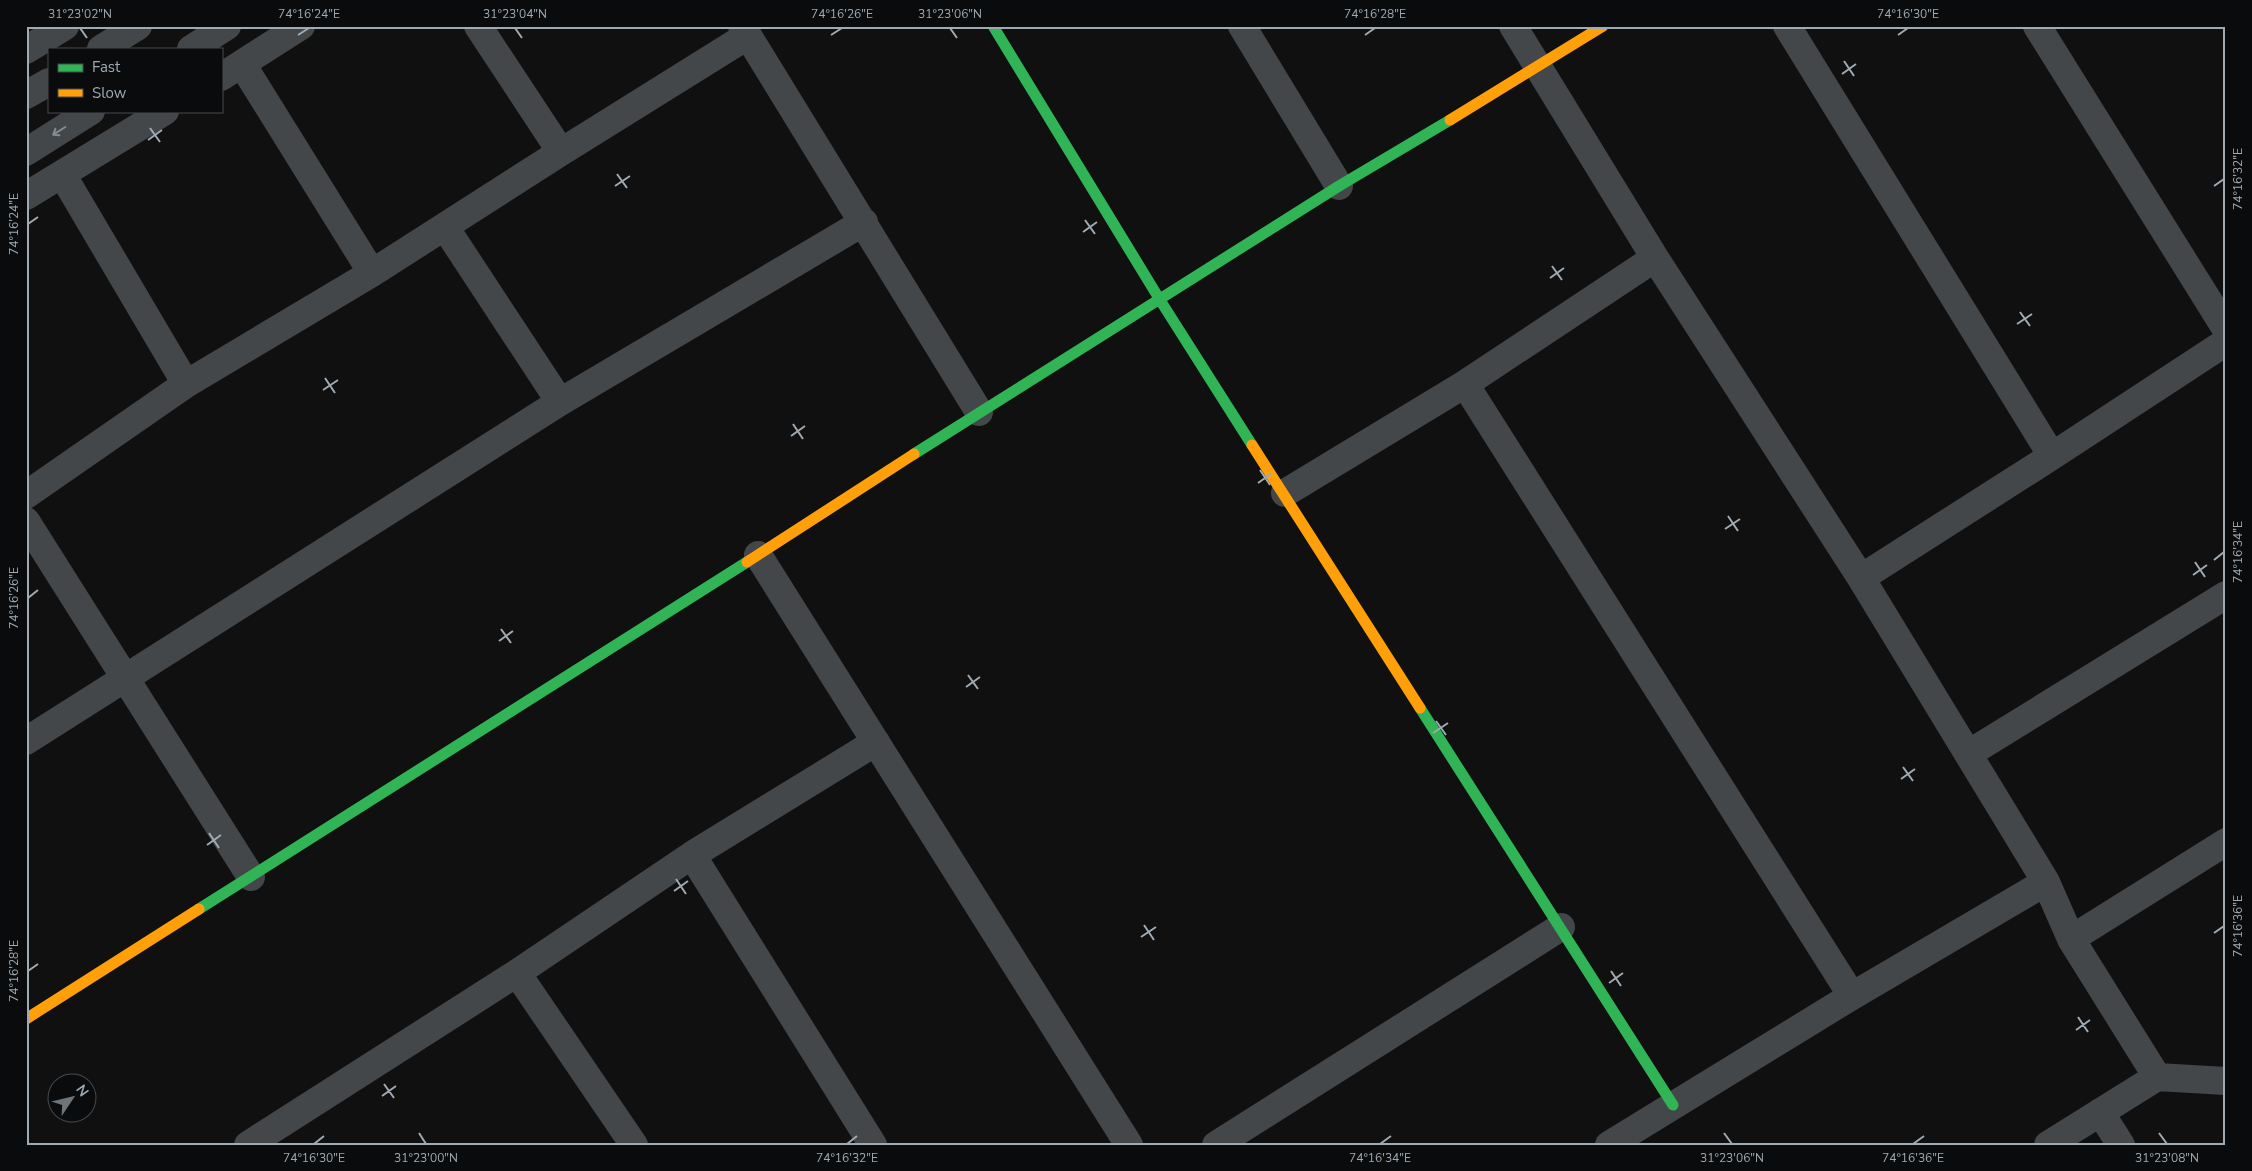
<svg xmlns="http://www.w3.org/2000/svg" width="2252" height="1171" font-family="'Nunito Sans',sans-serif">
<rect width="100%" height="100%" fill="#101010"/>
<g fill="none" stroke-linecap="round" stroke-linejoin="round">
<!-- street -->
<path stroke="#444749" stroke-width="28" d="M 478,26 L 561,152
M 742,26 L 979,412
M 1242,26 L 1339,186
M 1513,26 L 1655,258 L 1861,578 L 2046,882 L 2071,939 L 2157,1077
M 1787,26 L 2052,456
M 2037,26 L 2226,329
M 101,49 L 138,26
M 191,49 L 227,26
M 26,50 L 65,26
M 242,64 L 372,273
M 221,77 L 301,26
M 26,95 L 49,82
M 26,152 L 91,111
M 62,174 L 186,384
M 26,196 L 165,111
M 445,227 L 560,402
M 1465,384 L 1852,996
M 1285,493 L 1465,384 L 1655,258
M 26,495 L 186,384 L 372,273 L 561,152 L 747,36
M 26,521 L 251,877
M 758,555 L 1129,1145
M 1861,578 L 2052,456 L 2226,342
M 26,741 L 560,402 L 864,222
M 1968,754 L 2226,595
M 692,855 L 873,1145
M 2071,939 L 2226,842
M 517,973 L 634,1145
M 2100,1112 L 2121,1145
M 248,1145 L 517,973 L 692,855 L 876,742
M 1216,1145 L 1561,927
M 1609,1145 L 1852,996 L 2046,882
M 2048,1145 L 2157,1077 L 2226,1081"/>
<!-- fast -->
<path stroke="#30b455" stroke-width="11" d="M 993,26 L 1160,300 L 1252,445
M 914,454 L 1339,186 L 1450,120
M 1420,708 L 1673,1105
M 199,909 L 747,562"/>
<!-- slow -->
<path stroke="#ff9f0a" stroke-width="11" d="M 1450,120 L 1603,26
M 1252,445 L 1420,708
M 747,562 L 914,454
M 26,1019 L 199,909"/>
</g>
<!-- one-way arrows -->
<defs><path id="oneway-shaft" d="M-6 0H5M1.5-3L5.5 0L1.5 3" fill="none" stroke-width="1.6" stroke-linecap="round" stroke-linejoin="round" transform="scale(1.25)"/></defs>
<use stroke="#848c93" href="#oneway-shaft" transform="translate(59 131) rotate(148)"/>
<!-- ticks -->
<path fill="none" stroke="#9faab3" stroke-width="2" d="M 80,28 L 87,38M 515,28 L 522,38M 950,28 L 957,38M 298,35 L 309,28M 831,35 L 842,28M 1365,35 L 1375,28M 1898,35 L 1908,28M 1844,61 L 1854,76M 1842,74 L 1856,64M 150,128 L 160,142M 148,140 L 162,130M 617,174 L 627,188M 615,186 L 630,176M 2214,186 L 2224,179M 1085,220 L 1095,234M 28,224 L 38,217M 1083,232 L 1097,222M 1552,266 L 1562,280M 1550,278 L 1564,268M 2020,312 L 2030,326M 2017,324 L 2032,314M 325,378 L 335,393M 323,390 L 338,380M 793,424 L 803,439M 791,436 L 805,426M 1260,470 L 1270,485M 1258,483 L 1272,473M 1728,516 L 1738,531M 1725,529 L 1740,519M 2214,560 L 2224,552M 2195,562 L 2205,577M 2193,575 L 2207,565M 28,598 L 38,590M 501,629 L 511,643M 499,641 L 513,631M 968,675 L 978,689M 966,687 L 980,677M 1436,721 L 1446,735M 1433,733 L 1448,723M 1903,767 L 1913,781M 1901,779 L 1915,769M 209,833 L 219,848M 207,845 L 221,835M 676,879 L 686,894M 674,891 L 688,881M 1144,925 L 1154,940M 2214,933 L 2224,926M 1141,937 L 1156,927M 28,971 L 38,964M 1611,971 L 1621,986M 1609,983 L 1623,973M 2078,1017 L 2088,1032M 2076,1030 L 2090,1020M 384,1084 L 394,1098M 382,1096 L 396,1086M 419,1133 L 426,1144M 1724,1133 L 1732,1144M 2159,1133 L 2167,1144M 314,1144 L 324,1136M 847,1144 L 857,1136M 1380,1144 L 1391,1136M 1913,1144 L 1924,1136"/>
<!-- border -->
<rect width="2252" height="1171" fill="none" stroke="#0a0b0c" stroke-width="55"/>
<!-- legend -->
<rect x="48" y="48" width="175" height="65" fill="#0a0b0c" stroke="#464b4f"/>
<rect x="58" y="64" width="25" height="8" fill="#30b455" stroke="#464b4f"/>
<text x="92" y="72" font-size="15" fill="#9faab3">Fast</text>
<rect x="58" y="89" width="25" height="8" fill="#ff9f0a" stroke="#464b4f"/>
<text x="92" y="98" font-size="15" fill="#9faab3">Slow</text>
<!-- north arrow -->
<g transform="translate(72 1098) rotate(55)"><circle r="24" fill="#0a0b0c" stroke="#464b4f"/>
<path d="M0-4L9 19L0 12L-9 19Z" fill="#6d747a"/>
<text y="-8" font-size="14" font-weight="bold" text-anchor="middle" fill="#9faab3">N</text>
</g>
<rect x="28" y="28" width="2196" height="1116" fill="none" stroke="#9faab3" stroke-width="2"/>
<g font-size="12" text-anchor="middle" fill="#9faab3">
<text x="80" y="18">31°23'02"N</text>
<text x="309" y="18">74°16'24"E</text>
<text x="515" y="18">31°23'04"N</text>
<text x="842" y="18">74°16'26"E</text>
<text x="950" y="18">31°23'06"N</text>
<text x="1375" y="18">74°16'28"E</text>
<text x="1908" y="18">74°16'30"E</text>
<text transform="translate(2238 179) rotate(-90)" y="4">74°16'32"E</text>
<text transform="translate(14 224) rotate(-90)" y="4">74°16'24"E</text>
<text transform="translate(2238 552) rotate(-90)" y="4">74°16'34"E</text>
<text transform="translate(14 598) rotate(-90)" y="4">74°16'26"E</text>
<text transform="translate(2238 926) rotate(-90)" y="4">74°16'36"E</text>
<text transform="translate(14 971) rotate(-90)" y="4">74°16'28"E</text>
<text x="314" y="1162">74°16'30"E</text>
<text x="426" y="1162">31°23'00"N</text>
<text x="847" y="1162">74°16'32"E</text>
<text x="1380" y="1162">74°16'34"E</text>
<text x="1732" y="1162">31°23'06"N</text>
<text x="1913" y="1162">74°16'36"E</text>
<text x="2167" y="1162">31°23'08"N</text>
</g>
</svg>
